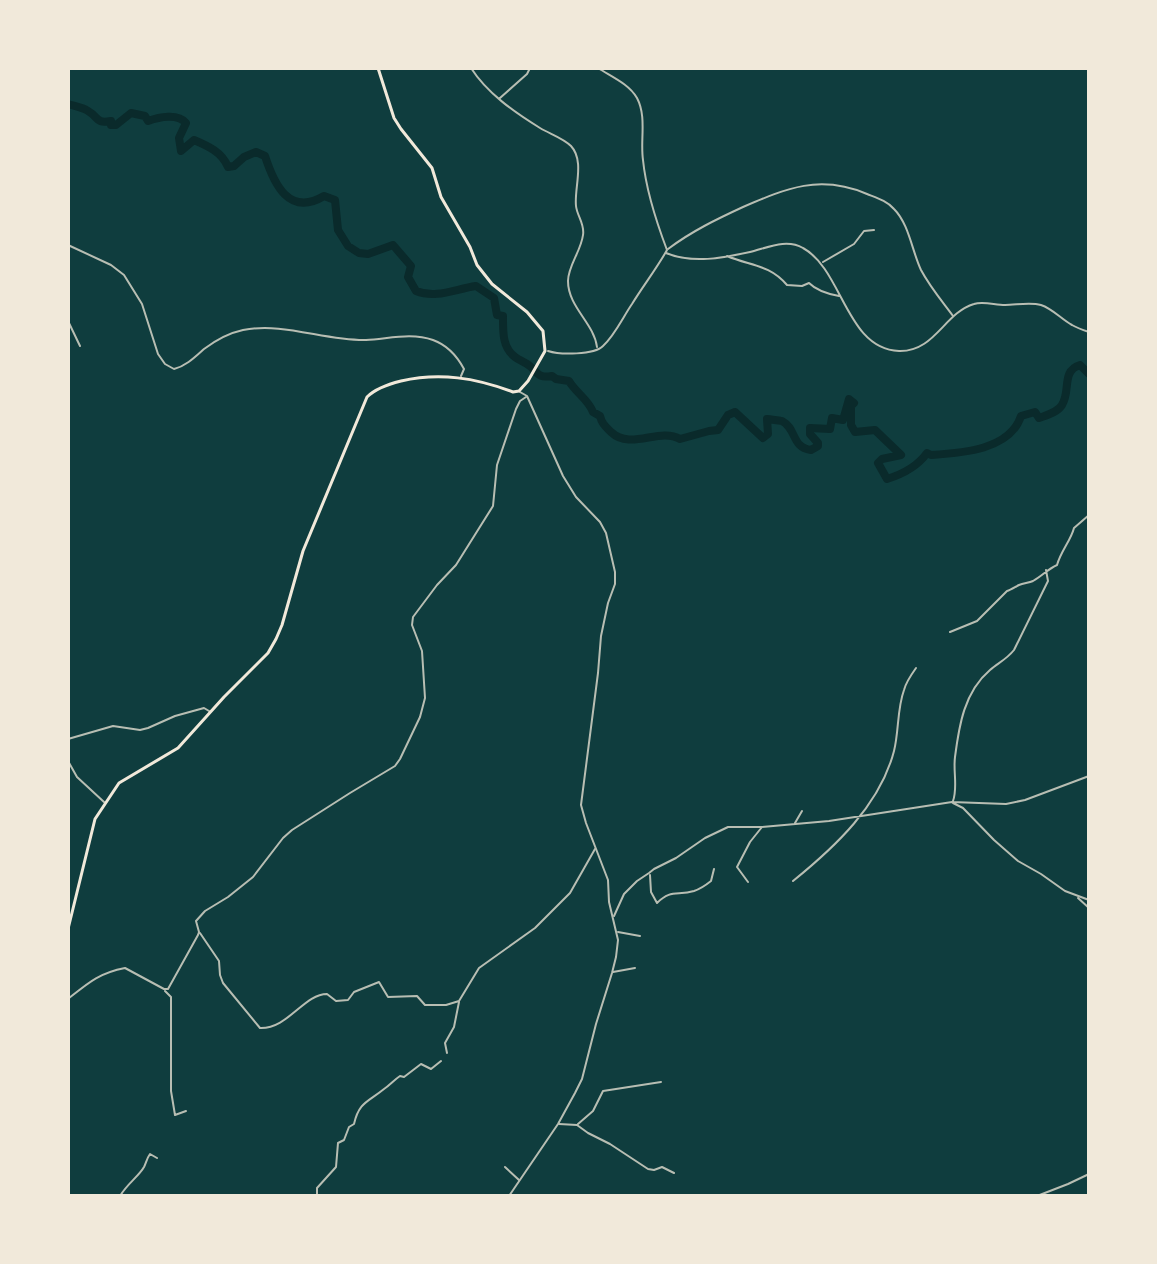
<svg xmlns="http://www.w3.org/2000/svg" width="1157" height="1264" font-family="Arial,sans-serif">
<rect width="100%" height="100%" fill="#0f3d3e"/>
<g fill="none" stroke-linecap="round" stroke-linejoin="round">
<!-- river -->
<path stroke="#0a2a2b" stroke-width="8" d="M 68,104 C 74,106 82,107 88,111 C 99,117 95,124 111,121 L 111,125 L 116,125 L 131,113 L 145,116 L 148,121 C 159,117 178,113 186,123 L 179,138 L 181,151 L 194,140 C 208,146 222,152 228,167 L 234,166 L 244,157 L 256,152 L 265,156 C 274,184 289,217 324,196 L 335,200 L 338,230 L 348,246 L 359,253 L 368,254 L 393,245 L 411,266 L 408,277 L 416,291 C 436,299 455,289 476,286 L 494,298 L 497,315 L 503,316 C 503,331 502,347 515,357 C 520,361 526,362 531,367 C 539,375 540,378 552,376 L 556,379 L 569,381 C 576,393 588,399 593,412 L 600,416 C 602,424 605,426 611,432 C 631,451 659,427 680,439 L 709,431 L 718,430 L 728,415 L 735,412 L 763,438 L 768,434 L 767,419 C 769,419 781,421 782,421 C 797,429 791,447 811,450 L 818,446 L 818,443 L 810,434 L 810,428 L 830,429 L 832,418 L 843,420 L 849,399 L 854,403 L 851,406 L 851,425 L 855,432 L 875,430 L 901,455 L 882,459 L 878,463 L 887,479 C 903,474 917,467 927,453 L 931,455 C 962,453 1010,450 1021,416 L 1035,412 L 1039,418 C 1047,415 1058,412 1062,405 C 1071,391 1061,371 1080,365 L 1089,374"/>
<!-- minor -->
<path stroke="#b8beb3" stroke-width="2" d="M 471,68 C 487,93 514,112 540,128 C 550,134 563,138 571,146 C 585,161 574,188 576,206 C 577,216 585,224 583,235 C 581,251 568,266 568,281 C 568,307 594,323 597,347
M 500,98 L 527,74 L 530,68
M 668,249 C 692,231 717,219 743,207 C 787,188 820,174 867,194 C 877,198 887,201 894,209 C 909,224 912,251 921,270 C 930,287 942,301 953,316
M 666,253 C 692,264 723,258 750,252 C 767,248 786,238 803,248 C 843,270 846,349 899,351 C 935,352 944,313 974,304 C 983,301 995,305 1005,305 C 1016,305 1030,302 1041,305 C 1053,309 1061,319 1072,325 C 1077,328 1083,330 1089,332
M 727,256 C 750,266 769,264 787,285 L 802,286 L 809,283 C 817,291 828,294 839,296
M 823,262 L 854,244 L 864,231 L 874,230
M 68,321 L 80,346
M 950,632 L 977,621 L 1007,591 C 1011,590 1015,587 1019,585 C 1024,583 1029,583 1033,581 C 1042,576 1048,569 1057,565 C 1061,551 1071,540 1074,528 L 1089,515
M 68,739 L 113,726 L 140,730 L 148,728 L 175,716 L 204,708 L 209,711
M 68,761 L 77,777 L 104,802
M 953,801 C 958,787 953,772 955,757 C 959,726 964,692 990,670 C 998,663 1007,659 1014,650 L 1048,581 L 1046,570
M 953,803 L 963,808 L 994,840 L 1018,861 L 1041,874 L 1065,891 L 1089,900
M 795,823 L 802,811
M 1089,844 L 1089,846
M 650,875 L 651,892 L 657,903 C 671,889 677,896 694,891 C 700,889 706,885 711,881 L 714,869
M 793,881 C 835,847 880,805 894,751 C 899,731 897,709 904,690 C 906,682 911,675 916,668
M 748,882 L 737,867 L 750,842 L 762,827
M 1078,898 L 1089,908
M 614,916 L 624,894 L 637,881 L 649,873 L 654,869 L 676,858 L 705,838 L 728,827 L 762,827 L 829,821 L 952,802 L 1006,804 L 1025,800 L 1089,776
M 618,932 L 640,936
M 200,933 L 219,961 L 220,975 L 223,983 L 260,1028 C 288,1029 304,994 327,994 L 336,1001 L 348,1000 L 354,992 L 379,982 L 388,997 L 417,996 L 425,1005 L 446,1005 L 459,1001 L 479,968 L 535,928 L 570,893 L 595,849
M 613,972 L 635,968
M 165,991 L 171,997 L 171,1091 L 175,1115 L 186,1111
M 68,999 C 88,983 99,973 125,968 L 164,989 L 168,989 L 198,935 L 199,932 L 196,921 L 205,911 L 228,897 L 253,877 L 283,838 L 292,830 L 350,793 L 395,766 L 400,759 L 420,717 L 425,698 L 422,651 L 412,625 L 413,617 L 437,585 L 456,565 L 493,506 L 497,465 L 516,409 L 520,401 L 526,397
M 447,1053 L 445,1043 L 454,1027 L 459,1002
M 559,1124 L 577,1125 L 588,1133 L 610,1144 L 648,1169 L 654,1170 L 662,1167 L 674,1173
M 578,1124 L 593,1111 L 603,1091 L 661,1082
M 505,1167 L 519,1180
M 120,1196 C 127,1184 139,1176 144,1167 C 146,1163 147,1158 150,1154 L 157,1158
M 317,1196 L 317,1188 L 336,1167 L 338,1143 L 344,1140 L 349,1127 L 354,1124 C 359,1102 368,1102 384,1089 C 390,1085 394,1080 400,1076 L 404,1077 L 421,1064 L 431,1069 L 441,1061
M 1037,1196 L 1068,1184 L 1089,1174"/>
<!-- tertiary -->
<path stroke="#b8beb3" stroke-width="2" d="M 68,245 L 111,265 L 124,275 L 142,304 L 158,354 L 165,364 L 174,369 C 186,366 195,357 204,349 C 216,340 229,333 243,330 C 284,322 325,341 366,340 C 388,339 411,332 433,340 C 447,345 457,356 464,369 L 461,376
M 548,351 C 560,355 594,355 603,346 C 615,335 623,317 632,304 C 643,286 657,268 667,250 C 656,221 646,190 643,160 C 640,140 647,117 637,98 C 629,84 612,77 598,68
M 509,1196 L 558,1124 L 575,1093 L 582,1079 L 596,1024 L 612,973 L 616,957 L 618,940 L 609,902 L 608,880 L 586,823 L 581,805 L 598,673 L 601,636 L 608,603 L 615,584 L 615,572 L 606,533 L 600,522 L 576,497 L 563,476 L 527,396 L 520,392"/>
<!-- primary -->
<path stroke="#f1e9da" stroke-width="3" d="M 68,929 L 95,819 L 119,783 L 178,748 L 224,697 L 268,653 L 276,639 L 282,625 L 303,551 L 367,397 C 376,388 389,384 401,381 C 440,372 476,378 513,392 L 519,391 L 528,381 L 545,351 L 543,331 L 527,312 L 492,284 L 477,265 L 470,247 L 441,197 L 432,168 L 401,129 L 394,118 L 378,68"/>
</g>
<!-- border -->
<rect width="1157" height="1264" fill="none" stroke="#f1e9da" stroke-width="140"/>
</svg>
